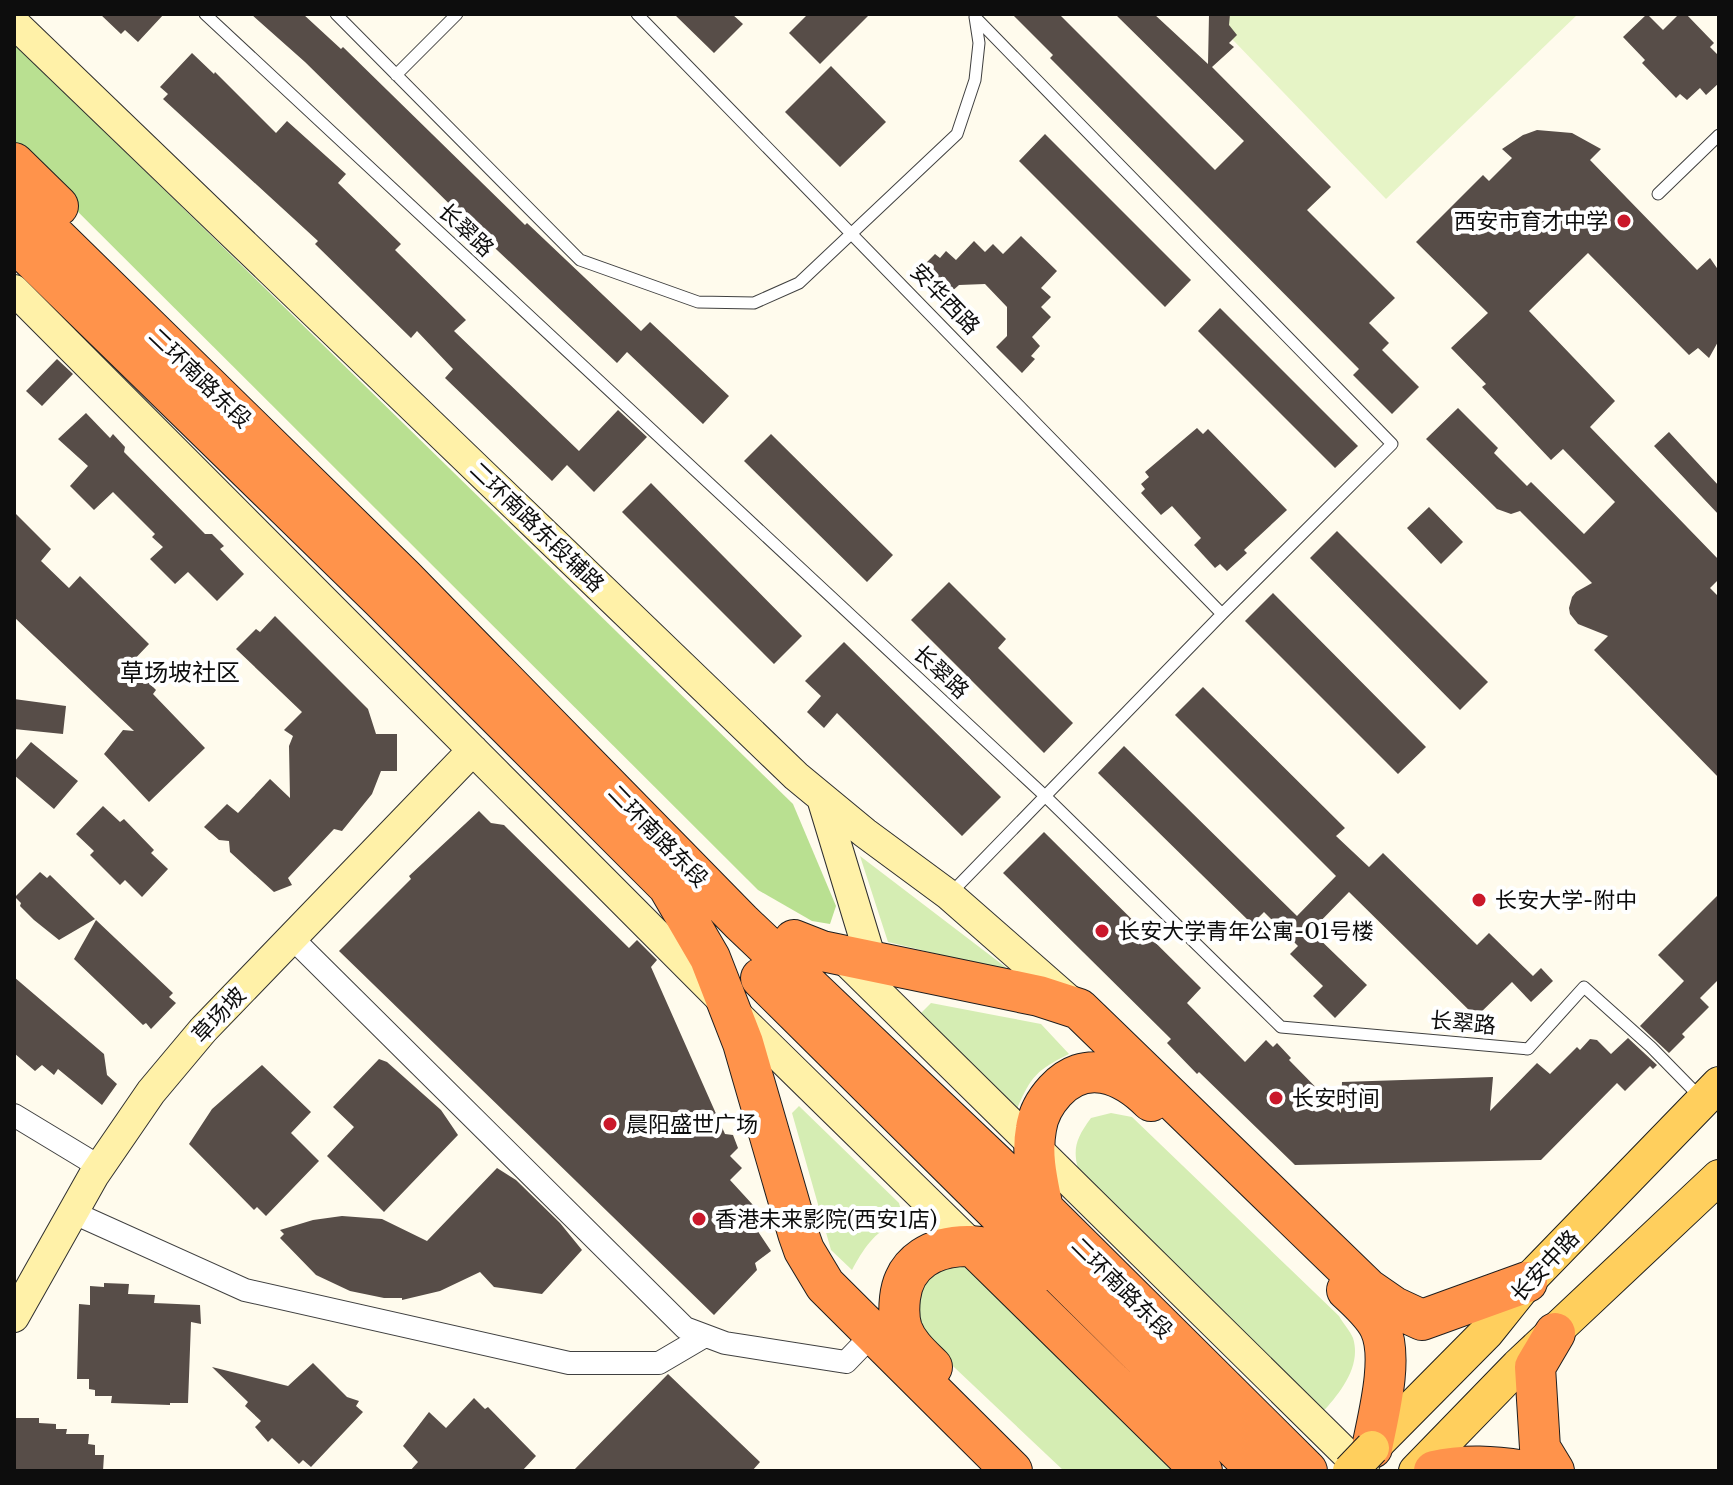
<svg xmlns="http://www.w3.org/2000/svg" width="1733" height="1485" font-family="'Libre Baskerville','Noto Sans SC',serif">
<rect width="100%" height="100%" fill="#fffbed"/>
<!-- green -->
<path fill="#d5edb3" d="M 860,856 L 1012,972 L 888,942 Z
M 931,1003 L 1041,1024 L 1069,1054 C 1037,1070 1031,1076 1017,1109 L 919,1015 Z
M 799,1106 L 899,1203 L 902,1214 L 896,1224 C 874,1231 863,1250 852,1270 L 831,1250 L 792,1113 Z
M 1111,1113 L 1132,1117 L 1339,1316 C 1343,1323 1350,1331 1353,1338 C 1362,1367 1339,1394 1322,1413 L 1082,1181 C 1072,1153 1073,1142 1091,1118 Z
M 964,1260 L 1180,1471 L 1064,1471 L 919,1334 L 918,1280 Z"/>
<!-- forest -->
<path fill="#b9e091" d="M 14,43 L 793,804 L 836,906 L 830,924 L 812,921 L 758,890 L 14,148 Z"/>
<!-- pitch -->
<path fill="#e6f4c6" d="M 1208,14 L 1578,14 L 1386,199 Z"/>
<!-- building -->
<path fill="#574d48" d="M 100,14 L 164,14 L 138,42 L 125,30 L 121,34 Z
M 251,14 L 303,14 L 341,49 L 343,47 L 525,225 L 527,223 L 641,331 L 650,322 L 729,396 L 703,424 L 627,352 L 617,363 L 480,234 L 305,62 Z
M 674,14 L 732,14 L 743,24 L 714,53 Z
M 808,14 L 870,14 L 820,64 L 789,33 Z
M 1012,14 L 1059,14 L 1215,170 L 1244,141 L 1115,14 L 1154,14 L 1208,64 L 1209,14 L 1230,14 L 1229,25 L 1237,35 L 1229,43 L 1234,47 L 1212,67 L 1331,187 L 1307,210 L 1395,298 L 1369,323 L 1389,343 L 1382,350 L 1419,387 L 1392,414 L 1353,375 L 1359,369 L 1050,58 L 1053,55 Z
M 1647,14 L 1663,30 L 1679,14 L 1686,14 L 1714,43 L 1710,47 L 1719,56 L 1719,83 L 1706,95 L 1700,88 L 1687,100 L 1680,94 L 1676,98 L 1642,63 L 1645,60 L 1623,37 Z
M 192,53 L 214,74 L 215,72 L 276,133 L 287,121 L 346,174 L 338,183 L 401,244 L 395,250 L 466,320 L 454,331 L 579,451 L 618,410 L 647,437 L 594,492 L 567,465 L 552,481 L 445,378 L 453,369 L 417,331 L 411,338 L 315,244 L 318,241 L 163,99 L 168,94 L 160,87 Z
M 831,66 L 886,122 L 840,167 L 785,112 Z
M 1537,130 L 1572,133 L 1601,149 L 1590,160 L 1697,270 L 1710,258 L 1719,271 L 1719,340 L 1709,358 L 1698,348 L 1689,355 L 1588,253 L 1529,311 L 1615,401 L 1590,427 L 1719,560 L 1719,579 L 1710,588 L 1719,597 L 1719,778 L 1594,650 L 1608,636 L 1578,624 L 1570,614 L 1569,608 L 1572,597 L 1576,592 L 1592,583 L 1520,511 L 1511,514 L 1497,509 L 1426,439 L 1458,408 L 1498,448 L 1494,453 L 1527,486 L 1531,482 L 1584,534 L 1615,502 L 1563,449 L 1551,460 L 1482,387 L 1486,384 L 1451,348 L 1488,313 L 1416,242 L 1483,175 L 1489,181 L 1512,158 L 1502,149 L 1523,135 Z
M 1045,134 L 1191,280 L 1165,307 L 1019,161 Z
M 1021,236 L 1057,271 L 1041,288 L 1051,297 L 1041,307 L 1051,317 L 1032,337 L 1040,346 L 1031,356 L 1035,359 L 1022,373 L 996,347 L 1007,336 L 1007,307 L 985,284 L 959,285 L 950,293 L 922,267 L 935,254 L 940,258 L 946,251 L 956,260 L 974,241 L 985,252 L 993,244 L 1003,254 Z
M 1220,308 L 1358,446 L 1335,468 L 1198,331 Z
M 57,359 L 73,374 L 42,406 L 26,391 Z
M 86,413 L 110,438 L 113,434 L 125,447 L 124,452 L 205,534 L 212,534 L 224,546 L 220,549 L 244,574 L 217,601 L 188,572 L 175,584 L 150,559 L 163,547 L 152,537 L 155,534 L 113,492 L 94,510 L 70,486 L 88,466 L 58,439 Z
M 1197,428 L 1203,434 L 1208,429 L 1287,510 L 1244,550 L 1247,553 L 1227,571 L 1220,564 L 1215,568 L 1194,545 L 1201,538 L 1172,506 L 1161,515 L 1141,493 L 1145,489 L 1141,484 L 1149,477 L 1145,472 Z
M 1669,432 L 1719,486 L 1719,515 L 1654,446 Z
M 771,434 L 893,555 L 867,582 L 744,461 Z
M 651,483 L 802,636 L 774,664 L 622,512 Z
M 1429,507 L 1463,542 L 1441,564 L 1407,528 Z
M 14,512 L 51,549 L 41,561 L 69,588 L 80,576 L 149,644 L 130,664 L 156,690 L 153,694 L 205,748 L 149,802 L 104,754 L 123,730 L 134,731 L 14,617 Z
M 1337,531 L 1488,682 L 1460,710 L 1310,558 Z
M 949,582 L 1006,639 L 998,648 L 1073,723 L 1044,753 L 911,620 Z
M 1273,593 L 1426,747 L 1398,774 L 1245,621 Z
M 275,616 L 368,709 L 376,734 L 397,734 L 397,771 L 381,771 L 372,794 L 342,831 L 334,829 L 288,878 L 292,885 L 274,892 L 230,852 L 229,841 L 219,840 L 204,827 L 227,804 L 238,813 L 270,779 L 290,798 L 289,746 L 293,736 L 284,730 L 302,712 L 236,649 L 256,629 L 260,632 Z
M 844,642 L 1001,797 L 962,836 L 837,713 L 824,728 L 807,712 L 821,696 L 805,681 Z
M 1203,687 L 1345,828 L 1336,836 L 1369,867 L 1383,853 L 1477,945 L 1489,933 L 1533,976 L 1541,968 L 1553,981 L 1531,1002 L 1512,982 L 1476,1017 L 1349,892 L 1311,931 L 1367,985 L 1335,1018 L 1313,996 L 1323,986 L 1290,954 L 1298,946 L 1264,912 L 1252,924 L 1098,773 L 1124,746 L 1297,916 L 1336,876 L 1175,715 Z
M 14,699 L 66,706 L 63,734 L 14,729 Z
M 31,742 L 78,781 L 54,809 L 14,775 L 14,762 Z
M 103,806 L 120,822 L 124,819 L 154,850 L 151,853 L 168,869 L 142,897 L 125,880 L 120,885 L 90,855 L 94,851 L 76,834 Z
M 479,811 L 491,823 L 504,825 L 629,948 L 637,940 L 657,960 L 651,967 L 725,1134 L 733,1135 L 738,1148 L 730,1156 L 742,1168 L 730,1180 L 753,1205 L 747,1211 L 755,1220 L 757,1230 L 771,1251 L 755,1263 L 757,1270 L 714,1315 L 339,951 L 411,879 L 409,876 Z
M 1044,832 L 1201,988 L 1187,1003 L 1245,1062 L 1266,1040 L 1273,1047 L 1277,1043 L 1291,1058 L 1289,1060 L 1341,1113 L 1342,1082 L 1493,1077 L 1490,1111 L 1537,1063 L 1550,1074 L 1577,1047 L 1580,1050 L 1590,1039 L 1597,1040 L 1611,1054 L 1628,1038 L 1657,1065 L 1653,1069 L 1650,1066 L 1625,1091 L 1617,1083 L 1541,1160 L 1295,1165 L 1199,1072 L 1197,1074 L 1167,1043 L 1171,1039 L 1003,873 Z
M 40,872 L 47,878 L 50,875 L 95,919 L 59,940 L 34,920 L 20,906 L 21,903 L 15,897 Z
M 1719,894 L 1719,979 L 1700,998 L 1709,1007 L 1682,1034 L 1685,1037 L 1669,1053 L 1640,1026 L 1684,981 L 1658,955 Z
M 96,920 L 173,993 L 169,997 L 176,1003 L 151,1029 L 146,1023 L 143,1025 L 74,959 Z
M 14,977 L 104,1054 L 107,1075 L 117,1084 L 102,1105 L 58,1069 L 54,1075 L 42,1065 L 35,1071 L 14,1053 Z
M 379,1059 L 387,1062 L 441,1110 L 458,1135 L 384,1212 L 327,1156 L 354,1127 L 333,1107 Z
M 262,1065 L 311,1112 L 291,1133 L 319,1161 L 266,1216 L 257,1207 L 254,1210 L 189,1144 L 212,1109 Z
M 497,1168 L 516,1180 L 560,1223 L 582,1250 L 542,1294 L 494,1287 L 480,1272 L 440,1291 L 402,1300 L 402,1298 L 384,1298 L 350,1291 L 316,1275 L 280,1238 L 284,1234 L 280,1230 L 313,1220 L 342,1216 L 382,1219 L 427,1241 Z
M 104,1283 L 129,1284 L 128,1294 L 155,1295 L 154,1303 L 200,1305 L 201,1324 L 191,1322 L 188,1403 L 170,1403 L 170,1405 L 111,1403 L 112,1396 L 95,1396 L 95,1390 L 89,1389 L 89,1379 L 77,1379 L 79,1304 L 90,1305 L 90,1286 L 104,1287 Z
M 313,1363 L 347,1397 L 359,1401 L 356,1406 L 363,1412 L 311,1467 L 303,1460 L 299,1464 L 272,1438 L 268,1442 L 255,1427 L 261,1421 L 245,1406 L 248,1402 L 212,1367 L 288,1386 Z
M 668,1374 L 760,1462 L 752,1471 L 573,1471 Z
M 474,1398 L 485,1409 L 488,1407 L 536,1456 L 522,1471 L 410,1471 L 418,1462 L 403,1446 L 429,1412 L 446,1428 Z
M 14,1418 L 39,1418 L 39,1423 L 56,1424 L 56,1429 L 67,1429 L 66,1434 L 89,1434 L 88,1444 L 95,1445 L 95,1455 L 104,1455 L 103,1471 L 14,1471 Z"/>
<g fill="none" stroke-linecap="round" stroke-linejoin="round">
<defs>
<path id="lane" d="M 205,14 L 1045,796 L 1281,1027 L 1528,1049 L 1584,987 L 1651,1047 L 1700,1097
M 336,14 L 580,260 L 698,302 L 754,303 L 799,283 L 957,134 L 975,80 L 979,43 L 975,17
M 637,14 L 1222,614
M 396,75 L 457,14
M 1658,194 L 1719,135
M 950,894 L 1222,614 L 1392,444 L 976,18"/>
<path id="street" d="M 292,938 L 685,1328 L 725,1343 L 846,1362 L 873,1334
M 14,1115 L 100,1167
M 74,1213 L 245,1290 L 569,1363 L 659,1363 L 705,1336"/>
<path id="secondary" d="M 14,23 L 796,776 L 865,833 L 949,895 L 1071,1002
M 14,290 L 730,1008 L 973,1246
M 822,798 L 876,976
M 839,954 L 1364,1471
M 14,1317 L 94,1175 L 151,1092 L 203,1030 L 473,750"/>
<path id="primary" d="M 1372,1448 L 1487,1332 L 1527,1282 L 1719,1084
M 1416,1471 L 1518,1366 L 1719,1177"/>
<path id="highway" d="M 14,163 L 58,206
M 14,196 L 404,578 L 741,922 L 1043,1209 L 1307,1471
M 14,241 L 381,599 L 676,894
M 668,886 L 710,958 L 743,1043 L 798,1233 L 804,1250 L 825,1285 L 1012,1471
M 794,940 L 822,951 L 1039,996 L 1079,1009 L 1368,1289 L 1394,1307 L 1422,1320 L 1527,1282
M 761,978 L 1258,1471
M 1043,1209 C 1038,1183 1031,1156 1036,1129 C 1038,1114 1044,1103 1055,1091 C 1085,1058 1123,1073 1151,1101
M 976,1249 L 1202,1471
M 1347,1290 C 1358,1300 1374,1315 1380,1328 C 1394,1358 1378,1417 1372,1448
M 932,1367 C 921,1356 908,1345 902,1329 C 899,1320 899,1307 900,1298 C 904,1261 935,1245 971,1246 C 995,1247 1025,1260 1047,1270
M 1434,1471 C 1465,1464 1494,1466 1525,1471
M 1554,1471 L 1540,1448 L 1535,1367 L 1555,1333"/>
</defs>
<!-- lane casing -->
<use href="#lane" stroke="#404040" stroke-width="13"/>
<!-- street casing -->
<use href="#street" stroke="#404040" stroke-width="24"/>
<!-- secondary casing -->
<use href="#secondary" stroke="#2f2f2f" stroke-width="32"/>
<!-- primary casing -->
<use href="#primary" stroke="#1e1e1e" stroke-width="36"/>
<!-- highway casing -->
<use href="#highway" stroke="#1e1e1e" stroke-width="42"/>
<!-- lane -->
<use href="#lane" stroke="#fff" stroke-width="11"/>
<!-- street -->
<use href="#street" stroke="#fff" stroke-width="22"/>
<!-- secondary -->
<use href="#secondary" stroke="#fff1a8" stroke-width="30"/>
<!-- primary -->
<use href="#primary" stroke="#ffcf5d" stroke-width="34"/>
<!-- highway -->
<use href="#highway" stroke="#ff934b" stroke-width="40"/>
<defs>
<path id="primary-bridge" d="M 1350,1471 L 1372,1448"/>
</defs>
<!-- primary-bridge casing -->
<use href="#primary-bridge" stroke="#1e1e1e" stroke-width="36" stroke-linecap="butt"/>
<!-- primary-bridge -->
<use href="#primary-bridge" stroke="#ffcf5d" stroke-width="34"/>
</g>
<!-- markers -->
<g fill="#ca182b" stroke="#fff" stroke-width="3">
<circle cx="1624" cy="221" r="8"/>
<circle cx="1479" cy="900" r="8"/>
<circle cx="1102" cy="931" r="8"/>
<circle cx="1276" cy="1098" r="8"/>
<circle cx="610" cy="1124" r="8"/>
<circle cx="699" cy="1219" r="8"/>
</g>
<g text-anchor="middle" dominant-baseline="central" stroke-width="8" stroke-linejoin="round" paint-order="stroke">
<!-- poi labels -->
<g font-size="22" fill="#0d0d0d" stroke="#fff" text-anchor="start">
<text x="1608" y="221" text-anchor="end">西安市育才中学</text>
<text x="1495" y="900">长安大学-附中</text>
<text x="1118" y="931">长安大学青年公寓-01号楼</text>
<text x="1292" y="1098">长安时间</text>
<text x="626" y="1124">晨阳盛世广场</text>
<text x="715" y="1219">香港未来影院(西安1店)</text>
</g>
<!-- street labels -->
<g font-size="22" fill="#0d0d0d" stroke="#fff">
<text transform="translate(466 230) rotate(43)">长翠路</text>
<text transform="translate(945 299) rotate(46)">安华西路</text>
<text transform="translate(200 378) rotate(44)">二环南路东段</text>
<text transform="translate(537 527) rotate(44)">二环南路东段辅路</text>
<text transform="translate(941 672) rotate(43)">长翠路</text>
<text transform="translate(658 836) rotate(46)">二环南路东段</text>
<text transform="translate(219 1015) rotate(-47)">草场坡</text>
<text transform="translate(1463 1023) rotate(5)">长翠路</text>
<text transform="translate(1545 1266) rotate(-47)">长安中路</text>
<text transform="translate(1122 1288) rotate(45)">二环南路东段</text>
</g>
<!-- neighbourhood labels -->
<g font-size="24" fill="#0d0d0d" stroke="#fff">
<text x="180" y="672">草场坡社区</text>
</g>
</g>
<!-- border -->
<rect width="1733" height="1485" fill="none" stroke="#0d0d0d" stroke-width="32"/>
</svg>
